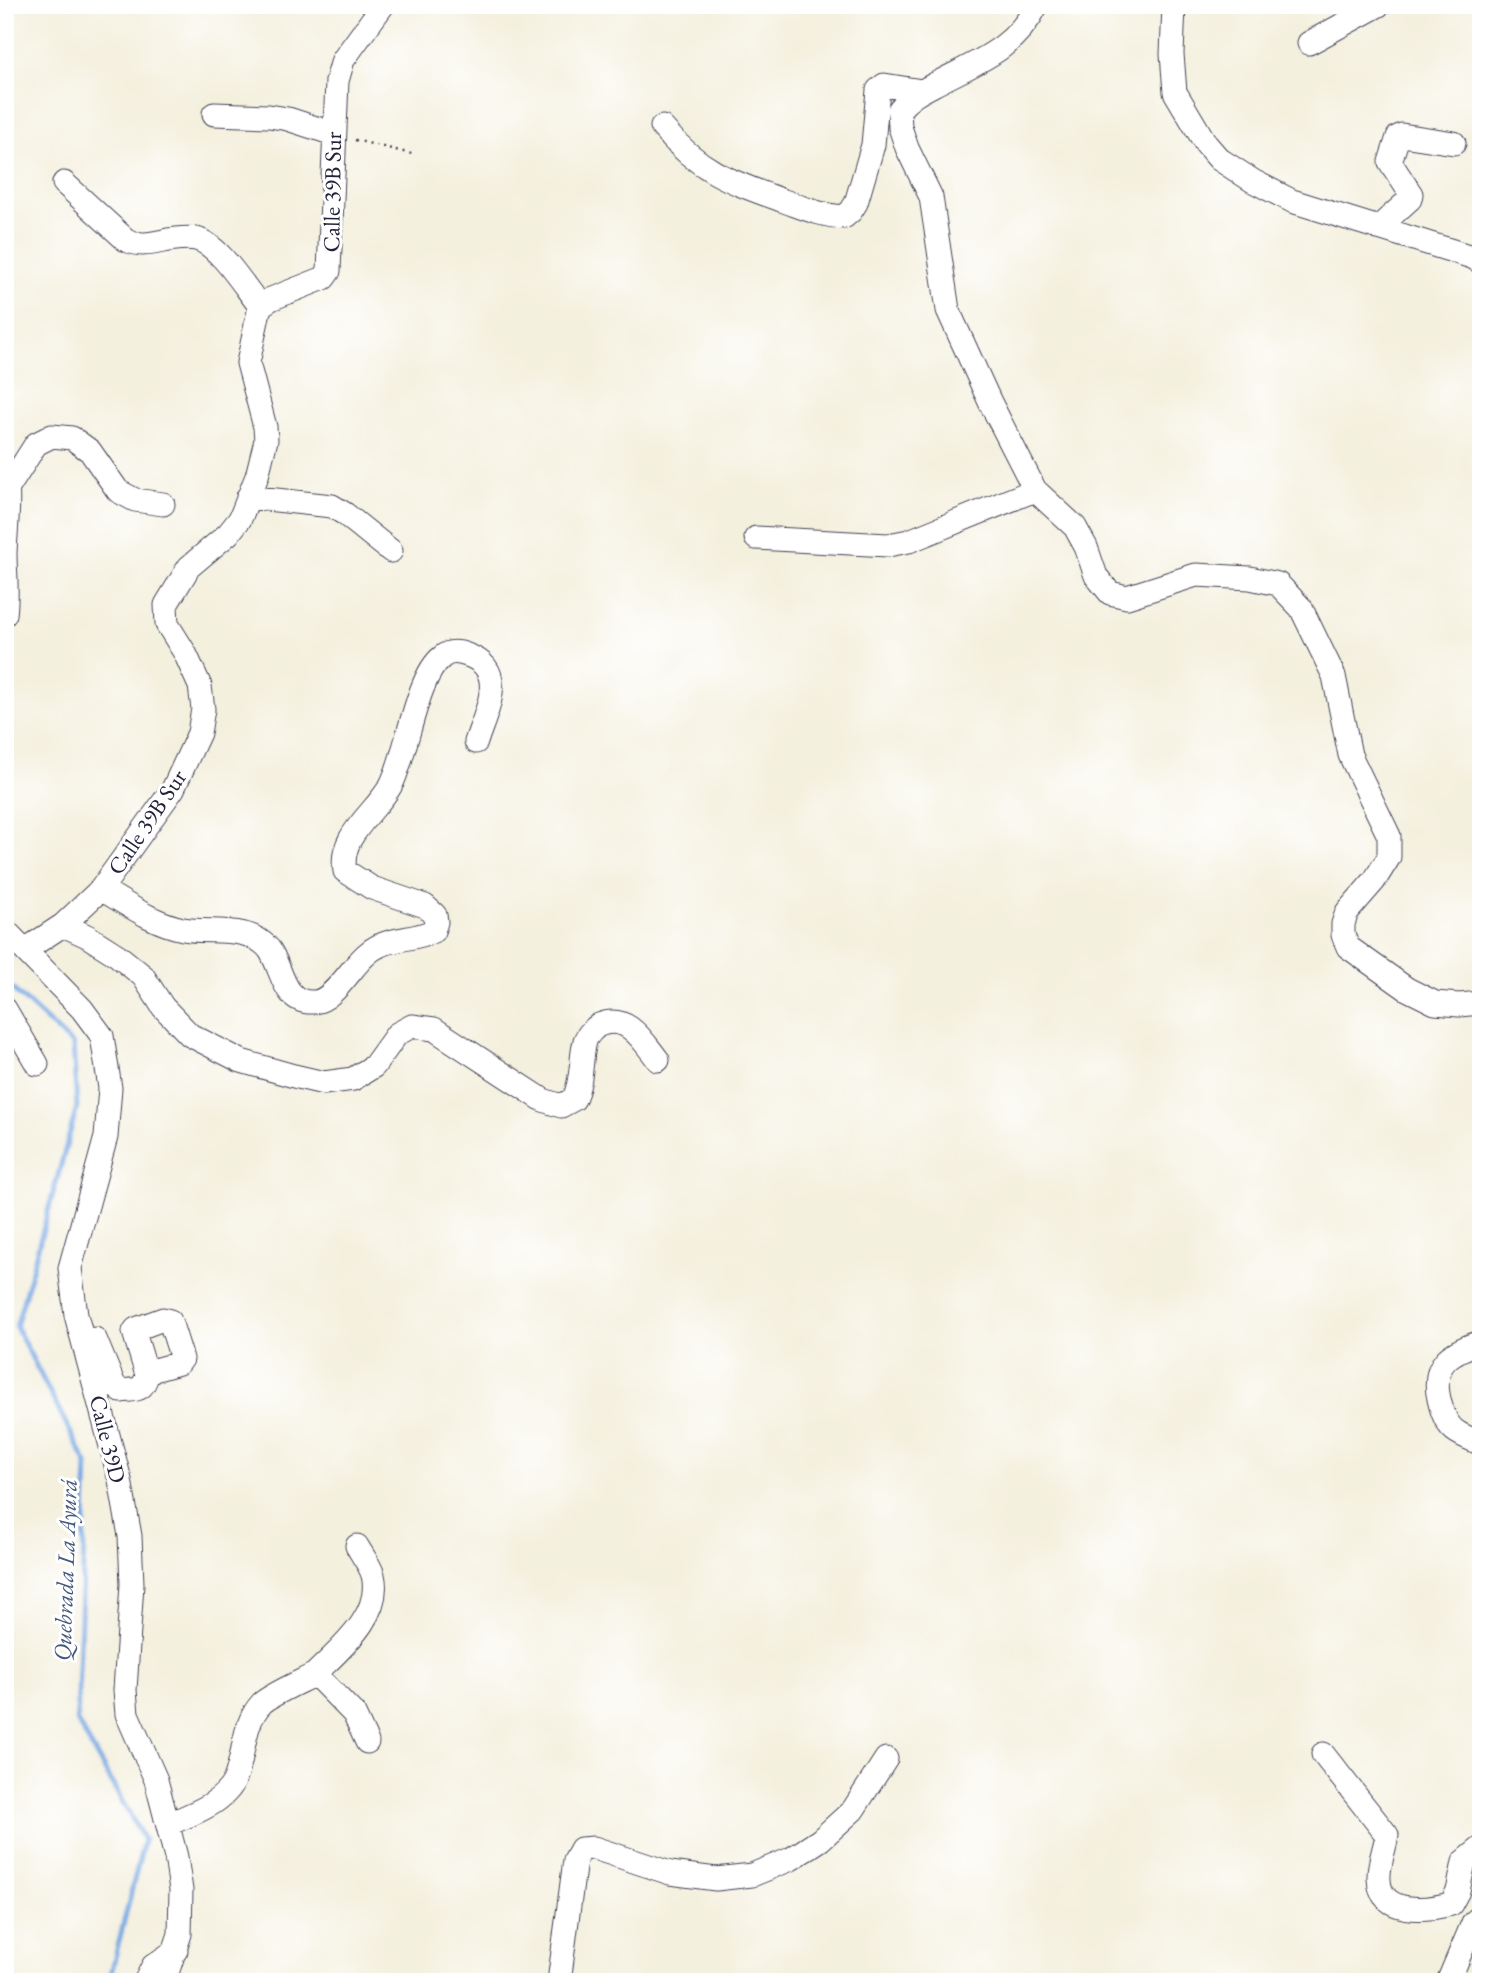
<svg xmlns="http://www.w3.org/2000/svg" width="1486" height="1987" font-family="'EB Garamond',serif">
<rect width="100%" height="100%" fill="#fff"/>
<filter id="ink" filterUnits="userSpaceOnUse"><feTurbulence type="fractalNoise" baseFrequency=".0143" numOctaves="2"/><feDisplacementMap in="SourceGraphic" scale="14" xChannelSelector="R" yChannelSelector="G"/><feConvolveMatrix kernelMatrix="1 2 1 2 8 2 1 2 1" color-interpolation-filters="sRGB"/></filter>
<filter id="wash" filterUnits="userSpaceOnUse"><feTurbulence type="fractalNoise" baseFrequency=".00686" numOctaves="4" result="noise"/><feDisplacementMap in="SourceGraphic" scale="28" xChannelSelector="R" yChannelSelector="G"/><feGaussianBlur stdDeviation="1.57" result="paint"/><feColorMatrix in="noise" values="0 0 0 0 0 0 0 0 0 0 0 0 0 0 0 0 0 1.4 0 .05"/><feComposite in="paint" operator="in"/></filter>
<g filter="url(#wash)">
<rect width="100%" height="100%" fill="#f4f0de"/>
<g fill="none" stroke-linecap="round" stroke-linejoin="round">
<!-- stream -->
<path stroke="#79a9e3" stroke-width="5" d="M 5,982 L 73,1045 L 77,1107 L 16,1327 L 87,1464 L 77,1721 L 144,1840 L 109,1982"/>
</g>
</g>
<g filter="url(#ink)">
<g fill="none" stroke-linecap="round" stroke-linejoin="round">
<defs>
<path id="minor" d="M 1037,5 C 1014,49 981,60 939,82 C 924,90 910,96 899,110 L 900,127 L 907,148 L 931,197 L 948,310 L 990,402 L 1035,490 L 1075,527 L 1086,547 L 1096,576 L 1110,593 L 1127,597 L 1196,575 L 1250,578 L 1278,584 L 1301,608 L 1334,676 L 1350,755 L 1389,836 L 1389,857 L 1374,881 L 1347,912 L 1343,924 L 1343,935 L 1348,947 L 1407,989 L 1435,1003 L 1459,1005 L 1481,1003
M 1174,5 L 1172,54 L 1175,92 L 1206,144 L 1219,159 L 1253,181 L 1292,201 L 1472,257 L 1481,262
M 1309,43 L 1379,5
M 214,114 L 269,116 L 288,119 L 334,134
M 662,127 C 699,171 729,181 781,200 C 802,207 821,216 844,217 L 851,211 L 856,203 L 873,145 L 878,90 L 884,85 L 922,91
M 64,183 L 126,240 C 141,247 153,243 168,240 C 177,239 187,237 196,239 C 219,244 245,288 260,306
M 1378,228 L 1410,199 L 1411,194 L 1390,162 L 1398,137 L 1402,135 L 1454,143
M 8,488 L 36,444 L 52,436 L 72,438 L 90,451 L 118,491 L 135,500 L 163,504
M 248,497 L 332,506 L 345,514 L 391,551
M 756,538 L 888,545 L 909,541 L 1035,490
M 5,614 C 8,593 5,573 5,553 C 6,527 10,500 6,475
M 101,889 C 127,904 153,923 183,929 C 210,934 249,924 269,949 C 283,968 282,1004 314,1002 C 334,1001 352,965 368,953 C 386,937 412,941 433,931 L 436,922 L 435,915 L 425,906 L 372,888 L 345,871 C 338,835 375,814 391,785 C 407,755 416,677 442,657 C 450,650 459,652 467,655 C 510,670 485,713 476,742
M 63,925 L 87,936 L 117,955 L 143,976 L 163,1007 L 190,1035 L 241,1061 L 294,1076 L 324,1083 L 353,1079 L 374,1066 L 397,1034 L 412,1026 L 434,1029 L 543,1100 L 561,1106 L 574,1099 C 583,1079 580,1061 585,1041 C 587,1035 594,1028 599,1025 C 628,1013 643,1041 658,1060
M 5,930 L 82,1009 L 102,1036 L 110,1088 L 106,1137 L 70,1268 L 76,1315 L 120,1480 L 130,1536 L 132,1584 L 125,1690 L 127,1714 L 156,1780 L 176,1857 L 181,1890 L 180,1934 L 164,1982
M 25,950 L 63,925 L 101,889 L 173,789 L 199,733 L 203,709 L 200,686 L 185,653 L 167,624 L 166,605 L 189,567 L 228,534 L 240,519 L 257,476 L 266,440 L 265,427 L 248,363 L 260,306 L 271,299 L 324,278 L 329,271 L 337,81 L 343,60 L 383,5
M 5,1009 L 37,1064
M 95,1339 L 114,1385 L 121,1391 C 136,1389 143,1392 147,1375 L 154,1370 L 179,1363 L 182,1359 L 170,1321 L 163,1319 L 136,1329 L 134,1332 L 147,1375
M 1481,1342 C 1450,1352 1431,1363 1439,1399 C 1441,1408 1445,1421 1452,1428 C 1458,1435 1472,1439 1481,1444
M 315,1674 C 340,1649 383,1615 373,1575 C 370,1565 362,1555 357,1546
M 1323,1754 L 1387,1835 C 1385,1848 1378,1865 1379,1879 C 1380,1916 1427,1910 1451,1904 L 1458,1891 L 1464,1862 L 1481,1848
M 168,1824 C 190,1815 225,1803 235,1779 C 245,1754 242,1724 262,1703 C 272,1694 302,1681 315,1674 L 354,1714 L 367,1742
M 145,1982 L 153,1966 L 176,1950
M 559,1982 L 575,1860 L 581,1849 L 594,1848 L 670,1873 L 716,1879 L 752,1875 L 791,1859 L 820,1840 L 853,1810 L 886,1759
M 1448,1982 L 1473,1923 L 1481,1916"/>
</defs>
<!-- minor casing -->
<use href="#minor" stroke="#424153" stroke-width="25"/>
<!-- path -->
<path stroke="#424153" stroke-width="2.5" stroke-dasharray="2 5" stroke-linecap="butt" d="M 355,140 L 416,155"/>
<!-- minor -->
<use href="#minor" stroke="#fff" stroke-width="23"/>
</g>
</g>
<g text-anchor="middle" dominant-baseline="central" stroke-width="6" stroke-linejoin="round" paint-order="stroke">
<!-- street labels -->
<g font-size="23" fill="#22223b" stroke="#fff">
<text transform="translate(332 192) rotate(-89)">Calle 39B Sur</text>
<text transform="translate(147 822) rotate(-56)">Calle 39B Sur</text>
<text transform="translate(108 1439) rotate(76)">Calle 39D</text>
</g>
<!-- water labels -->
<g font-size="24" font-style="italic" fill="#45587e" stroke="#fff">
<text transform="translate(65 1570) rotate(-88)">Quebrada La Ayurá</text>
</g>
</g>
<!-- margin -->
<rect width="1486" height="1987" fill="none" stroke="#fff" stroke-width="28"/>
</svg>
